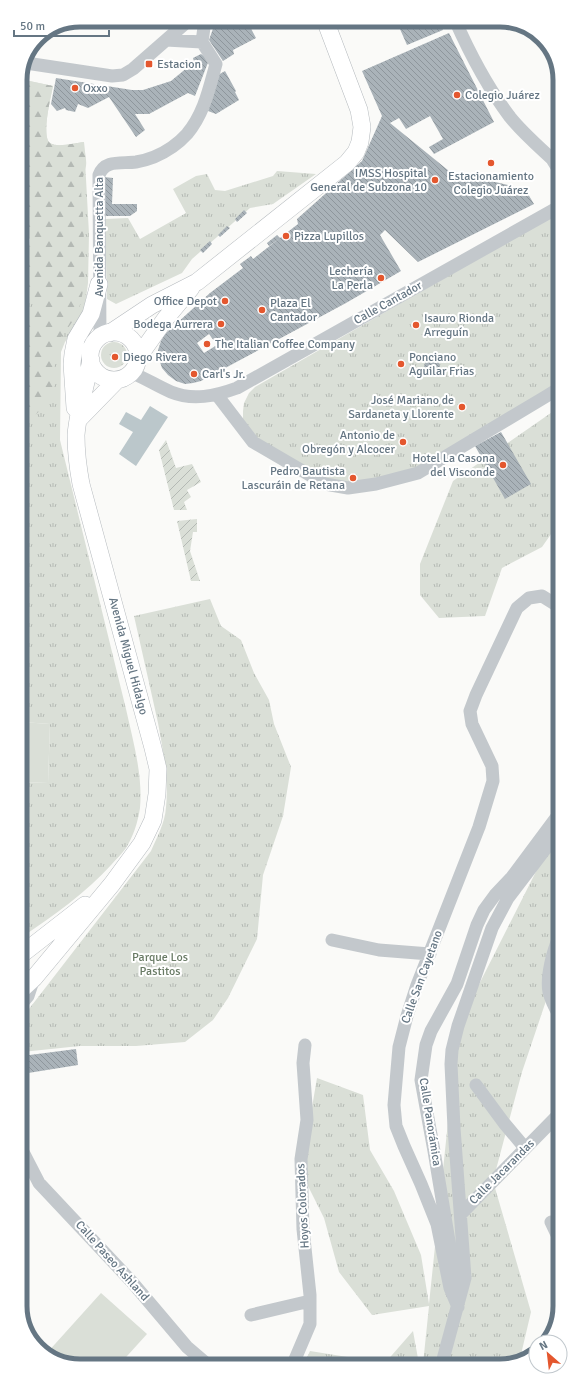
<svg xmlns="http://www.w3.org/2000/svg" width="580" height="1386" font-family="Signika,sans-serif">
<defs>
<pattern id="grass-tufts" width="24" height="20" patternUnits="userSpaceOnUse"><rect width="24" height="20" fill="#dadfd7"/><path d="M3 7l-1-3M5 7V3M7 7l1-3M15 17l-1-3M17 17v-4M19 17l1-3" fill="none" stroke="#b4b9b4"/></pattern>
<pattern id="forest-firs" width="22" height="20" patternUnits="userSpaceOnUse"><rect width="22" height="20" fill="#dadfd7"/><path d="M5 1l3.5 6h-7zM16 11l3.5 6h-7z" fill="#b4b9b4"/></pattern>
<pattern id="garden-furrows" width="10" height="10" patternUnits="userSpaceOnUse"><rect width="10" height="10" fill="#dadfd7"/><path d="M-1 1l2-2M0 10L10 0M9 11l2-2" fill="none" stroke="#b4b9b4"/></pattern>
<pattern id="building-back-hatch" width="6" height="6" patternUnits="userSpaceOnUse"><rect width="6" height="6" fill="#aab3b9"/><path d="M-1 5l2 2M0 0l6 6M5-1l2 2" fill="none" stroke="#8e969c"/></pattern>
</defs>
<rect width="100%" height="100%" fill="#fafaf8"/>
<!-- grass -->
<path fill="url(#grass-tufts)" d="M 20,79 L 53,86 C 51,96 41,137 50,143 C 57,148 76,143 84,142 L 89,234 L 88,283 L 84,313 L 65,342 L 61,352 L 60,440 L 126,709 C 133,741 143,775 140,808 C 138,822 133,837 126,848 C 122,854 116,859 112,864 C 86,893 54,915 22,937 L 22,782 L 48,783 L 50,724 L 22,722 L 21,253 L 39,254 Z
M 277,171 L 316,174 L 273,204 L 250,208 L 192,259 L 182,273 L 116,304 L 107,299 L 105,219 L 128,218 L 140,239 L 186,213 L 173,189 L 196,176 L 207,174 L 215,190 L 225,191 L 273,176 Z
M 557,215 L 558,382 L 544,393 L 424,466 L 353,484 L 333,482 L 257,440 L 243,419 L 243,411 L 244,403 L 249,393 L 255,387 L 547,219 Z
M101 355a13 13 0 1 1 26 0a13 13 0 1 1-26 0Z
M 558,408 L 558,524 L 542,547 L 502,568 L 485,616 L 439,618 L 420,595 L 420,564 L 453,481 Z
M 210,599 L 221,626 L 241,640 L 254,673 L 269,700 L 274,724 L 291,767 L 283,816 L 263,875 L 257,939 L 228,998 L 213,1020 L 185,1042 L 136,1046 L 80,1046 L 22,1052 L 22,1018 L 151,851 C 157,837 165,823 166,807 C 169,780 163,750 158,723 C 150,687 142,651 134,616 Z
M 559,826 L 559,976 L 549,992 L 522,1072 L 493,1181 L 531,1312 L 519,1363 L 423,1364 L 429,1306 L 372,1315 L 339,1272 L 324,1218 L 301,1172 L 317,1078 L 363,1095 L 370,1150 L 394,1191 L 421,1255 L 429,1304 L 458,1026 Z
M 413,1331 L 419,1364 L 304,1364 L 310,1351 L 385,1363 Z"/>
<!-- forest -->
<path fill="url(#forest-firs)" d="M 20,79 L 53,86 C 51,96 41,137 50,143 C 56,148 76,143 84,142 C 84,149 87,159 86,166 C 84,174 81,182 81,190 C 81,197 83,204 83,211 C 83,244 89,280 78,311 C 73,325 60,334 56,348 C 52,358 56,370 55,381 C 53,400 37,416 21,425 L 21,322 L 29,318 L 35,308 L 27,293 L 27,284 L 22,277 L 21,278 L 21,260 C 28,254 30,248 30,239 C 27,237 25,235 23,232 C 16,218 29,193 20,177 Z"/>
<!-- garden -->
<path fill="url(#garden-furrows)" d="M 166,440 L 176,468 L 192,464 L 201,482 L 187,490 L 191,497 L 184,502 L 187,510 L 174,510 L 159,450 Z
M 197,519 L 197,532 L 193,532 L 190,551 L 200,581 L 191,581 L 177,521 Z"/>
<!-- pitch -->
<path fill="#dadfd7" d="M 22,722 L 50,724 L 48,783 L 22,782 Z
M 101,1293 L 147,1334 L 118,1366 L 75,1366 L 47,1355 L 46,1354 Z"/>
<!-- water -->
<path fill="#bbc7cb" d="M 150,406 L 168,417 L 136,466 L 119,454 L 133,432 L 119,424 L 126,412 L 141,420 Z"/>
<!-- building -->
<path fill="url(#building-back-hatch)" fill-rule="evenodd" d="M 216,20 L 241,20 L 248,23 L 256,38 L 233,50 L 234,54 L 223,61 L 209,40 Z
M 396,20 L 439,20 L 443,30 L 407,45 Z
M 449,33 L 494,122 L 434,154 L 429,147 L 443,139 L 430,116 L 406,129 L 399,118 L 390,123 L 449,171 L 525,189 L 534,204 L 418,262 L 385,230 L 380,235 L 401,271 L 346,303 L 201,381 L 193,383 L 185,384 L 176,381 L 168,375 L 162,368 L 159,359 L 158,350 L 161,341 L 165,334 L 210,293 L 243,268 L 240,264 L 251,256 L 253,259 L 298,224 L 297,219 L 362,161 L 382,116 L 362,71 ZM 209,334 L 217,345 L 204,353 L 197,343 Z
M 201,54 L 209,60 L 195,96 L 188,93 L 149,114 L 135,114 L 145,130 L 136,137 L 109,97 L 88,108 L 78,104 L 75,112 L 66,110 L 65,108 L 57,111 L 51,104 L 56,78 L 132,90 L 143,90 L 171,81 L 194,62 L 193,58 Z
M 225,71 L 236,91 L 235,92 L 239,100 L 216,114 L 208,111 L 218,75 Z
M 104,177 L 113,178 L 112,204 L 137,204 L 137,211 L 130,216 L 104,216 Z
M 244,210 L 247,213 L 237,222 L 235,219 Z
M 227,226 L 230,228 L 220,237 L 218,235 Z
M 277,235 L 280,238 L 269,246 L 267,243 Z
M 210,241 L 212,244 L 203,253 L 200,250 Z
M424 367a8 8 0 1 1 16 0a8 8 0 1 1-16 0Z
M 501,432 L 531,484 L 505,499 L 475,446 Z
M 76,1049 L 78,1065 L 22,1074 L 22,1056 Z"/>
<g fill="none" stroke-linecap="round" stroke-linejoin="round">
<defs>
<path id="major" d="M90 356a24 24 0 1 1 48 0a24 24 0 1 1-48 0Z
M 110,333 L 152,305 L 197,282 L 347,163 L 356,152 L 360,142 L 362,127 L 359,110 L 325,20
M 139,356 L 166,318 L 191,288
M 75,408 L 72,364 L 73,354 L 76,339 L 91,314 L 99,284
M 79,419 L 117,380
M 22,954 L 85,905
M 22,989 L 34,978 L 112,884 L 142,843 L 153,820 L 157,794 L 158,769 L 153,748 L 81,484 C 78,468 76,452 76,435 C 78,411 86,384 91,360"/>
</defs>
<!-- major casing -->
<use href="#major" stroke="#b5babe" stroke-width="18"/>
<!-- minor -->
<path stroke="#c3c8cc" stroke-width="13" d="M 455,20 C 470,54 488,88 510,117 C 522,132 538,146 552,159 L 557,167
M 166,40 L 202,42
M 26,63 L 112,76 L 123,75 L 133,69 L 189,20
M 100,337 L 99,175 C 105,159 122,164 136,162 C 142,161 149,159 154,157 C 166,152 178,144 187,134 C 204,114 209,89 216,64 L 202,42 L 205,20
M 132,373 C 145,378 157,386 171,392 C 193,401 215,396 237,388 L 557,208
M 217,395 L 253,442 L 325,484 L 348,488 L 376,484 L 418,473 L 545,397 L 558,389
M 559,937 C 553,951 546,977 549,992 C 551,1000 555,1008 559,1015
M 332,940 L 379,950 L 430,954
M 22,1003 L 28,996 L 34,978
M 476,1085 L 504,1123 L 525,1148
M 23,1152 L 39,1183 L 132,1282 L 187,1347 L 208,1365
M 461,1214 L 560,1113
M 551,1222 L 560,1241
M 456,1283 L 434,1151 L 421,1080 L 426,1045 L 431,1031 L 457,984 L 477,925 L 484,910 L 495,895 L 512,877 L 559,814
M 458,1307 L 450,1288 L 437,1224 L 421,1184 L 404,1146 L 396,1126 L 394,1105 L 399,1047 L 407,1016 L 417,985 L 479,827 L 493,781 L 492,766 L 472,724 L 470,711 L 476,695 L 517,608 L 529,598 L 542,596 L 558,606
M 251,1315 L 310,1301
M 442,1363 L 465,1278 L 454,1128 L 451,1064 L 452,1050 L 458,1026 L 492,928 L 508,898 L 559,831
M 293,1364 L 310,1324 L 310,1295 L 303,1229 L 301,1159 L 307,1120 L 303,1063 L 305,1045"/>
<!-- major -->
<use href="#major" stroke="#fff" stroke-width="17"/>
</g>
<!-- markers -->
<g fill="#e4572e" stroke="#fff" stroke-width="1.5">
<rect x="145" y="60" width="8" height="8" rx="2"/>
<circle cx="75" cy="88" r="4"/>
<circle cx="457" cy="95" r="4"/>
<circle cx="491" cy="163" r="4"/>
<circle cx="435" cy="180" r="4"/>
<circle cx="286" cy="236" r="4"/>
<circle cx="381" cy="278" r="4"/>
<circle cx="225" cy="301" r="4"/>
<circle cx="262" cy="310" r="4"/>
<circle cx="221" cy="324" r="4"/>
<circle cx="416" cy="325" r="4"/>
<circle cx="207" cy="344" r="4"/>
<circle cx="115" cy="357" r="4"/>
<circle cx="401" cy="364" r="4"/>
<circle cx="194" cy="374" r="4"/>
<circle cx="462" cy="407" r="4"/>
<circle cx="403" cy="442" r="4"/>
<circle cx="503" cy="465" r="4"/>
<circle cx="353" cy="478" r="4"/>
</g>
<g text-anchor="middle" dominant-baseline="central" stroke-width="4" stroke-linejoin="round" paint-order="stroke">
<!-- poi labels -->
<g font-size="12" fill="#657683" stroke="#fff" text-anchor="start">
<text x="157" y="64">Estacion</text>
<text x="83" y="88">Oxxo</text>
<text x="465" y="95">Colegio Juárez</text>
<text x="427" y="173" text-anchor="end">IMSS Hospital<tspan x="427" dy="14">General de Subzona 10</tspan></text>
<text x="491" y="176" text-anchor="middle">Estacionamiento<tspan x="491" dy="14">Colegio Juárez</tspan></text>
<text x="294" y="236">Pizza Lupillos</text>
<text x="373" y="271" text-anchor="end">Lechería<tspan x="373" dy="14">La Perla</tspan></text>
<text x="217" y="301" text-anchor="end">Office Depot</text>
<text x="270" y="303">Plaza El<tspan x="270" dy="14">Cantador</tspan></text>
<text x="424" y="318">Isauro Rionda<tspan x="424" dy="14">Arreguín</tspan></text>
<text x="213" y="324" text-anchor="end">Bodega Aurrera</text>
<text x="215" y="344">The Italian Coffee Company</text>
<text x="123" y="357">Diego Rivera</text>
<text x="409" y="357">Ponciano<tspan x="409" dy="14">Aguilar Frias</tspan></text>
<text x="202" y="374">Carl's Jr.</text>
<text x="454" y="400" text-anchor="end">José Mariano de<tspan x="454" dy="14">Sardaneta y Llorente</tspan></text>
<text x="395" y="435" text-anchor="end">Antonio de<tspan x="395" dy="14">Obregón y Alcocer</tspan></text>
<text x="495" y="458" text-anchor="end">Hotel La Casona<tspan x="495" dy="14">del Visconde</tspan></text>
<text x="345" y="471" text-anchor="end">Pedro Bautista<tspan x="345" dy="14">Lascuráin de Retana</tspan></text>
</g>
<!-- street labels -->
<g font-size="12" fill="#657683" stroke="#fff">
<text transform="translate(99 237) rotate(-90)">Avenida Banquetta Alta</text>
<text transform="translate(388 303) rotate(-29)">Calle Cantador</text>
<text transform="translate(128 656) rotate(75)">Avenida Miguel Hidalgo</text>
<text transform="translate(422 977) rotate(-70)">Calle San Cayetano</text>
<text transform="translate(430 1122) rotate(81)">Calle Panorámica</text>
<text transform="translate(502 1172) rotate(-45)">Calle Jacarandas</text>
<text transform="translate(303 1206) rotate(-93)">Hoyos Colorados</text>
<text transform="translate(112 1261) rotate(48)">Calle Paseo Ashland</text>
</g>
<!-- park labels -->
<g font-size="12" fill="#687a64" stroke="#fff">
<text x="160" y="957">Parque Los<tspan x="160" dy="14">Pastitos</tspan></text>
</g>
</g>
<!-- crop -->
<path d="M0 0H580V1386H0ZM80 27H500A53 53 0 0 1 553 80V1306A53 53 0 0 1 500 1359H80A53 53 0 0 1 27 1306V80A53 53 0 0 1 80 27Z" fill="#fff" fill-rule="evenodd"/>
<path fill="none" stroke="#657683" stroke-width="5" d="M80 27H500A53 53 0 0 1 553 80V1306A53 53 0 0 1 500 1359H80A53 53 0 0 1 27 1306V80A53 53 0 0 1 80 27Z"/>
<!-- north arrow -->
<g transform="translate(548 1354) rotate(332)"><circle r="19" fill="#ffffff" stroke="#c1c8cd"/>
<path d="M0-3L7 15L0 10L-7 15Z" fill="#e4572e"/>
<text y="-6" font-size="11" font-weight="bold" text-anchor="middle" fill="#657683">N</text>
</g>
<!-- scale -->
<path d="M14 30v6h95v-6" fill="none" stroke="#657683" stroke-width="2"/>
<text x="20" y="30" font-size="12" fill="#657683" stroke="#ffffff" stroke-width="3" paint-order="stroke">50 m</text>
</svg>
